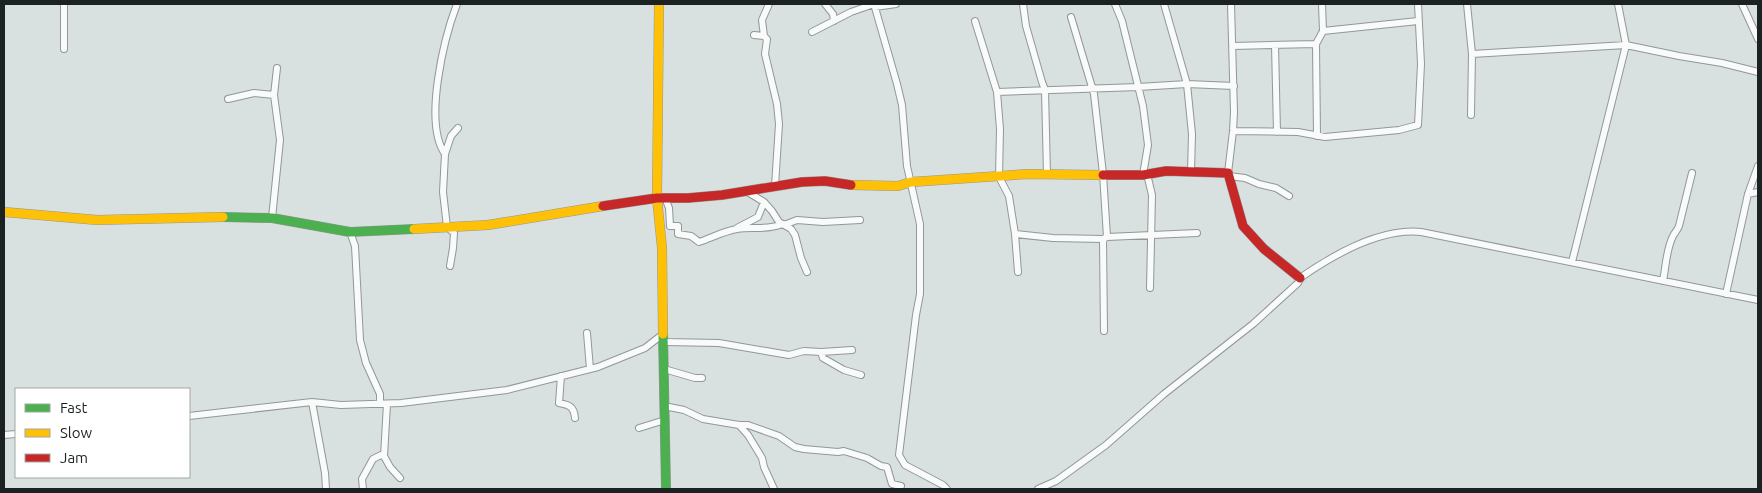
<svg xmlns="http://www.w3.org/2000/svg" width="1762" height="493" font-family="Ubuntu,sans-serif">
<rect width="100%" height="100%" fill="#d8e0e0"/>
<g fill="none" stroke-linecap="round" stroke-linejoin="round">
<defs>
<path id="street" d="M 825,4 L 833,14 L 834,21
M 874,4 L 897,84 L 902,105 L 907,166 L 920,224 L 920,294 L 916,315 L 899,455 L 905,465 L 943,485 L 947,489
M 1023,4 L 1026,26 L 1042,82 L 1045,90 L 1047,175
M 1115,4 L 1122,21 L 1143,106 L 1148,145 L 1143,175
M 1164,4 L 1187,84 L 1192,134 L 1191,172
M 1322,4 L 1323,31
M 1467,4 L 1472,54 L 1471,115
M 1742,4 L 1758,39
M 875,7 L 896,4
M 975,21 L 997,92 L 1000,129 L 999,177 L 1009,196 L 1015,234 L 1018,272
M 812,32 L 851,12 L 874,4
M 754,35 L 764,36 L 767,39 L 765,54 L 777,104 L 779,124 L 775,186
M 764,36 L 762,20 L 769,4
M 1316,44 L 1317,136
M 1275,45 L 1277,132
M 1233,46 L 1316,44 L 1323,31 L 1418,21
M 64,49 L 64,4
M 1472,54 L 1626,45 L 1679,56 L 1722,63 L 1758,72
M 997,92 L 1138,87 L 1187,84 L 1234,86
M 228,99 L 254,93 L 274,95
M 1233,131 L 1298,132 L 1325,137 L 1399,130 L 1418,125 L 1421,64 L 1418,4
M 445,154 C 423,123 444,38 457,4
M 1228,173 L 1233,131 L 1234,112 L 1231,4
M 1147,174 L 1152,195 L 1150,288
M 1229,176 L 1245,178 L 1259,184 L 1276,188 L 1289,196
M 746,191 L 764,202 L 772,211 L 779,222 L 791,229 L 795,235 L 801,258 L 807,272
M 1748,194 L 1758,192
M 665,198 L 669,208 L 670,226 L 678,226 L 678,234 L 691,236 L 699,242 C 711,238 724,231 737,229 C 754,226 764,231 783,224
M 272,218 L 280,140 L 274,95 L 277,68
M 784,225 L 797,220 L 823,222 L 860,220
M 737,228 L 758,217 L 764,202
M 350,232 L 355,246 L 360,340 L 366,363 L 380,394 L 380,403
M 1015,234 L 1053,238 L 1103,239 L 1107,237 L 1103,174 L 1094,94 L 1071,17
M 1107,237 L 1197,233
M 1103,239 L 1104,331
M 1572,262 L 1626,45 L 1618,4
M 450,266 L 453,248 L 454,233 L 447,227 L 443,192 L 445,154 L 451,136 L 458,128
M 1663,281 C 1666,266 1666,250 1673,236 C 1675,232 1677,231 1679,226 L 1692,173
M 1726,294 L 1748,194 L 1758,166
M 587,333 L 590,369
M 664,342 L 719,343 L 789,355 L 804,351 L 821,352 L 852,350
M 821,352 L 823,358 L 844,370 L 861,375
M 664,369 L 695,378 L 702,378
M 561,376 L 559,403 C 570,405 574,407 575,418
M 312,402 L 325,473 L 326,489
M 387,404 L 384,456 L 390,467 L 400,478
M 664,406 L 684,410 L 703,419 L 739,425 L 748,425 L 779,436 L 795,447 L 804,449 L 838,452 L 844,451 L 867,458 L 881,466 L 887,467 L 892,484 L 901,486
M 189,416 L 312,402 L 341,405 L 401,403 L 507,390 L 598,367 L 645,348 L 663,334
M 739,425 L 748,435 L 762,458 L 764,467 L 774,489
M 639,428 L 665,420
M 4,435 L 16,434
M 363,489 L 362,479 L 373,459 L 381,455 L 384,456
M 1038,489 L 1056,481 L 1106,445 L 1164,394 L 1253,324 L 1298,283 L 1300,278 C 1333,255 1379,228 1421,232 L 1758,300"/>
<path id="fast" d="M 223,217 L 272,218 L 350,232 L 414,229
M 663,334 L 666,489"/>
<path id="slow" d="M 659,4 L 657,198 L 662,248 L 663,334
M 851,185 L 898,186 L 911,182 L 1028,174 L 1103,175
M 4,212 L 97,220 L 223,217
M 414,229 L 488,225 L 603,206"/>
<path id="jam" d="M 1103,175 L 1143,175 L 1166,171 L 1228,173 L 1243,226 L 1264,249 L 1300,278
M 603,206 L 657,198 L 688,198 L 722,195 L 802,182 L 825,181 L 851,185"/>
</defs>
<!-- street casing -->
<use href="#street" stroke="#929797" stroke-width="8"/>
<!-- fast casing -->
<use href="#fast" stroke="#929797" stroke-width="10"/>
<!-- slow casing -->
<use href="#slow" stroke="#929797" stroke-width="10"/>
<!-- jam casing -->
<use href="#jam" stroke="#929797" stroke-width="10"/>
<!-- street -->
<use href="#street" stroke="#f9fafa" stroke-width="6"/>
<!-- fast -->
<use href="#fast" stroke="#4caf50" stroke-width="9"/>
<!-- slow -->
<use href="#slow" stroke="#ffc107" stroke-width="9"/>
<!-- jam -->
<use href="#jam" stroke="#c62828" stroke-width="9"/>
</g>
<!-- border -->
<rect width="1762" height="493" fill="none" stroke="#1c2222" stroke-width="10"/>
<!-- legend -->
<rect x="15" y="388" width="175" height="90" fill="#ffffff" stroke="#a4a7a7"/>
<rect x="25" y="404" width="25" height="8" fill="#4caf50" stroke="#a4a7a7"/>
<text x="60" y="413" font-size="15" fill="#1c2222">Fast</text>
<rect x="25" y="429" width="25" height="8" fill="#ffc107" stroke="#a4a7a7"/>
<text x="60" y="438" font-size="15" fill="#1c2222">Slow</text>
<rect x="25" y="454" width="25" height="8" fill="#c62828" stroke="#a4a7a7"/>
<text x="60" y="463" font-size="15" fill="#1c2222">Jam</text>
</svg>
